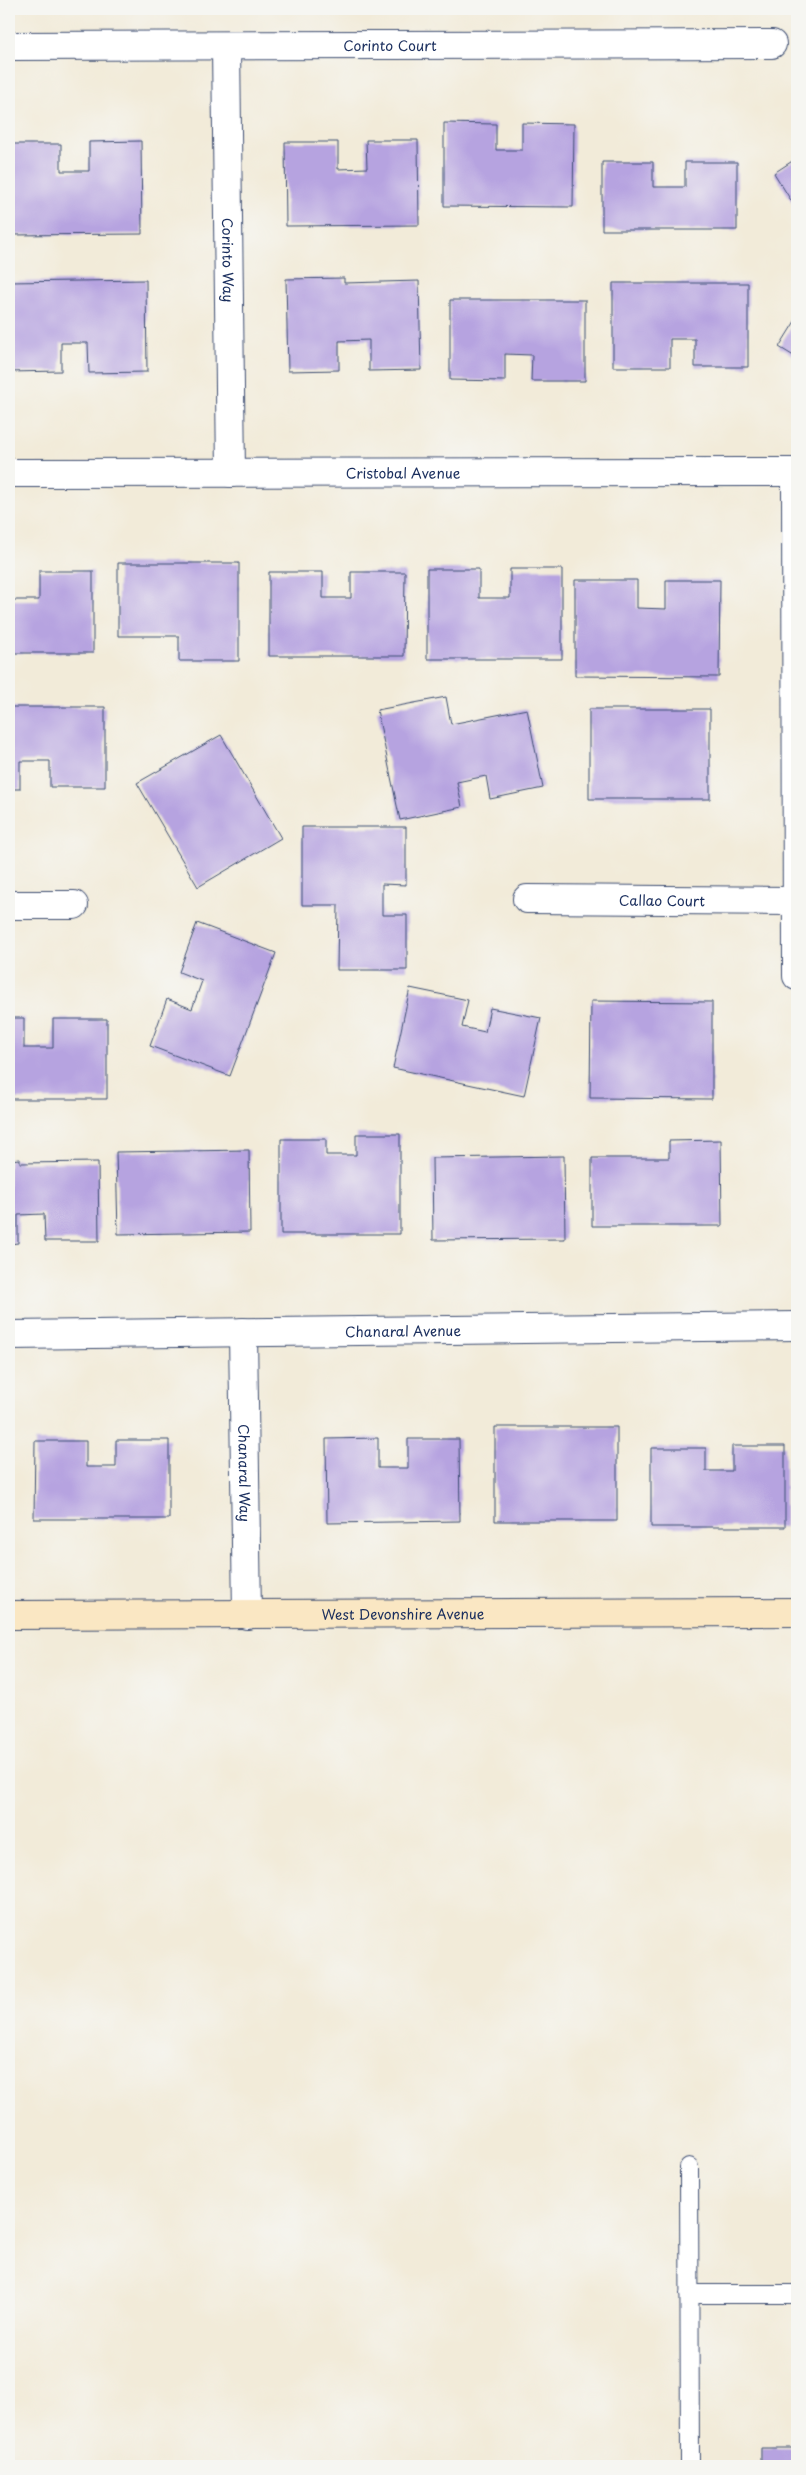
<svg xmlns="http://www.w3.org/2000/svg" width="806" height="2475" font-family="'Playpen Sans',sans-serif">
<rect width="100%" height="100%" fill="#f6f6f2"/>
<filter id="ink" filterUnits="userSpaceOnUse"><feTurbulence type="fractalNoise" baseFrequency=".02" numOctaves="2"/><feDisplacementMap in="SourceGraphic" scale="10" xChannelSelector="R" yChannelSelector="G"/><feConvolveMatrix kernelMatrix="1 2 1 2 8 2 1 2 1" color-interpolation-filters="sRGB"/></filter>
<filter id="wash" filterUnits="userSpaceOnUse"><feTurbulence type="fractalNoise" baseFrequency=".0096" numOctaves="4" result="noise"/><feDisplacementMap in="SourceGraphic" scale="20" xChannelSelector="R" yChannelSelector="G"/><feGaussianBlur stdDeviation="1.12" result="paint"/><feColorMatrix in="noise" values="0 0 0 0 0 0 0 0 0 0 0 0 0 0 0 0 0 1.4 0 .05"/><feComposite in="paint" operator="in"/></filter>
<g filter="url(#wash)">
<rect width="100%" height="100%" fill="#f2ebd9"/>
<g id="blocks">
<!-- building -->
<path fill="#b6a3e0" d="M 444,123 L 496,124 L 496,150 L 522,150 L 522,123 L 574,124 L 573,207 L 444,206 Z
M 366,140 L 418,140 L 419,225 L 286,226 L 285,142 L 338,142 L 338,169 L 367,168 Z
M 141,141 L 142,234 L 9,235 L 9,144 L 61,144 L 61,171 L 89,171 L 89,142 Z
M 797,158 L 797,210 L 774,173 Z
M 602,162 L 653,162 L 653,187 L 685,187 L 685,162 L 737,162 L 737,230 L 602,230 Z
M 344,278 L 344,283 L 419,281 L 421,370 L 369,371 L 369,340 L 339,341 L 339,370 L 288,371 L 286,279 Z
M 146,280 L 147,372 L 89,373 L 88,343 L 61,343 L 61,371 L 9,372 L 9,282 Z
M 613,283 L 748,283 L 748,367 L 695,367 L 695,339 L 670,339 L 670,367 L 613,367 Z
M 450,300 L 585,300 L 585,381 L 531,381 L 532,355 L 505,354 L 505,381 L 450,380 Z
M 797,318 L 797,358 L 779,347 Z
M 118,563 L 239,563 L 239,661 L 179,661 L 179,636 L 118,636 Z
M 427,569 L 479,569 L 479,598 L 510,598 L 510,569 L 562,569 L 562,659 L 427,659 Z
M 39,571 L 93,571 L 93,653 L 9,653 L 9,600 L 39,600 Z
M 269,572 L 323,572 L 323,598 L 351,598 L 351,572 L 405,572 L 404,656 L 269,656 Z
M 575,580 L 637,580 L 637,608 L 666,609 L 666,580 L 720,580 L 719,677 L 575,676 Z
M 446,697 L 451,724 L 527,709 L 543,788 L 490,799 L 486,776 L 457,782 L 462,807 L 400,820 L 377,710 Z
M 9,707 L 105,707 L 105,787 L 50,787 L 50,761 L 20,761 L 20,789 L 9,789 Z
M 589,709 L 710,709 L 710,799 L 589,799 Z
M 221,735 L 281,838 L 198,887 L 137,783 Z
M 302,827 L 406,827 L 406,885 L 382,884 L 382,915 L 407,915 L 407,970 L 337,970 L 338,905 L 302,905 Z
M 197,923 L 276,953 L 230,1076 L 150,1046 L 167,999 L 192,1009 L 202,981 L 179,972 Z
M 410,988 L 468,1000 L 462,1027 L 485,1032 L 490,1008 L 541,1018 L 524,1096 L 393,1068 Z
M 591,1001 L 712,1002 L 712,1099 L 590,1098 Z
M 9,1018 L 24,1018 L 24,1048 L 53,1048 L 53,1019 L 107,1019 L 107,1099 L 9,1099 Z
M 356,1134 L 400,1134 L 400,1234 L 281,1234 L 281,1139 L 326,1139 L 326,1155 L 356,1155 Z
M 721,1140 L 722,1226 L 592,1226 L 592,1158 L 669,1158 L 669,1141 Z
M 249,1150 L 250,1232 L 118,1234 L 116,1152 Z
M 564,1156 L 565,1239 L 433,1240 L 432,1158 Z
M 20,1159 L 20,1163 L 98,1162 L 99,1241 L 45,1241 L 44,1214 L 18,1215 L 18,1243 L 9,1244 L 9,1160 Z
M 495,1427 L 617,1427 L 617,1521 L 495,1521 Z
M 378,1438 L 378,1468 L 408,1468 L 408,1439 L 459,1439 L 460,1521 L 327,1523 L 326,1439 Z
M 116,1440 L 169,1440 L 169,1519 L 34,1519 L 35,1441 L 86,1441 L 86,1467 L 116,1467 Z
M 732,1446 L 785,1446 L 785,1527 L 651,1527 L 651,1448 L 706,1448 L 706,1471 L 732,1471 Z
M 761,2448 L 797,2448 L 797,2466 L 761,2466 Z"/>
</g>
</g>
<g filter="url(#ink)">
<use href="#blocks" fill-opacity="0" stroke="#3b4b70" stroke-width="1"/>
<g fill="none" stroke-linecap="round" stroke-linejoin="round">
<defs>
<path id="lane" d="M 689,2167 L 690,2466
M 689,2294 L 797,2294"/>
<g id="street">
<path id="s1" d="M 9,46 L 772,44"/>
<path id="s2" d="M 226,46 L 231,473"/>
<path id="s3" d="M 9,473 L 796,472 L 797,976"/>
<path id="s4" d="M 527,899 L 796,901"/>
<path d="M 9,905 L 74,905"/>
<path id="s5" d="M 243,1332 L 247,1615"/>
<path id="s6" d="M 9,1335 L 797,1326"/>
</g>
<g id="secondary">
<path id="s7" d="M 9,1615 L 797,1612"/>
</g>
</defs>
<!-- lane casing -->
<use href="#lane" stroke="#3b4b70" stroke-width="20"/>
<!-- street casing -->
<use href="#street" stroke="#3b4b70" stroke-width="30"/>
<!-- secondary casing -->
<use href="#secondary" stroke="#3b4b70" stroke-width="30"/>
<!-- lane -->
<use href="#lane" stroke="#fff" stroke-width="18"/>
<!-- street -->
<use href="#street" stroke="#fff" stroke-width="28"/>
<!-- secondary -->
<use href="#secondary" stroke="#fae7c3" stroke-width="28"/>
</g>
</g>
<g text-anchor="middle" dominant-baseline="central" stroke-width="5" stroke-linejoin="round" paint-order="stroke">
<!-- street labels -->
<g font-size="14" fill="#1b2f5e" stroke="#f6f6f2">
<text stroke="none"><textPath href="#s1" startOffset="381">Corinto Court</textPath></text>
<text stroke="none"><textPath href="#s2" startOffset="214">Corinto Way</textPath></text>
<text stroke="none"><textPath href="#s3" startOffset="394">Cristobal Avenue</textPath></text>
<text stroke="none"><textPath href="#s4" startOffset="135">Callao Court</textPath></text>
<text stroke="none"><textPath href="#s6" startOffset="394">Chanaral Avenue</textPath></text>
<text stroke="none"><textPath href="#s5" startOffset="141">Chanaral Way</textPath></text>
<text stroke="none"><textPath href="#s7" startOffset="394">West Devonshire Avenue</textPath></text>
</g>
</g>
<!-- margin -->
<rect width="806" height="2475" fill="none" stroke="#f6f6f2" stroke-width="30"/>
</svg>
